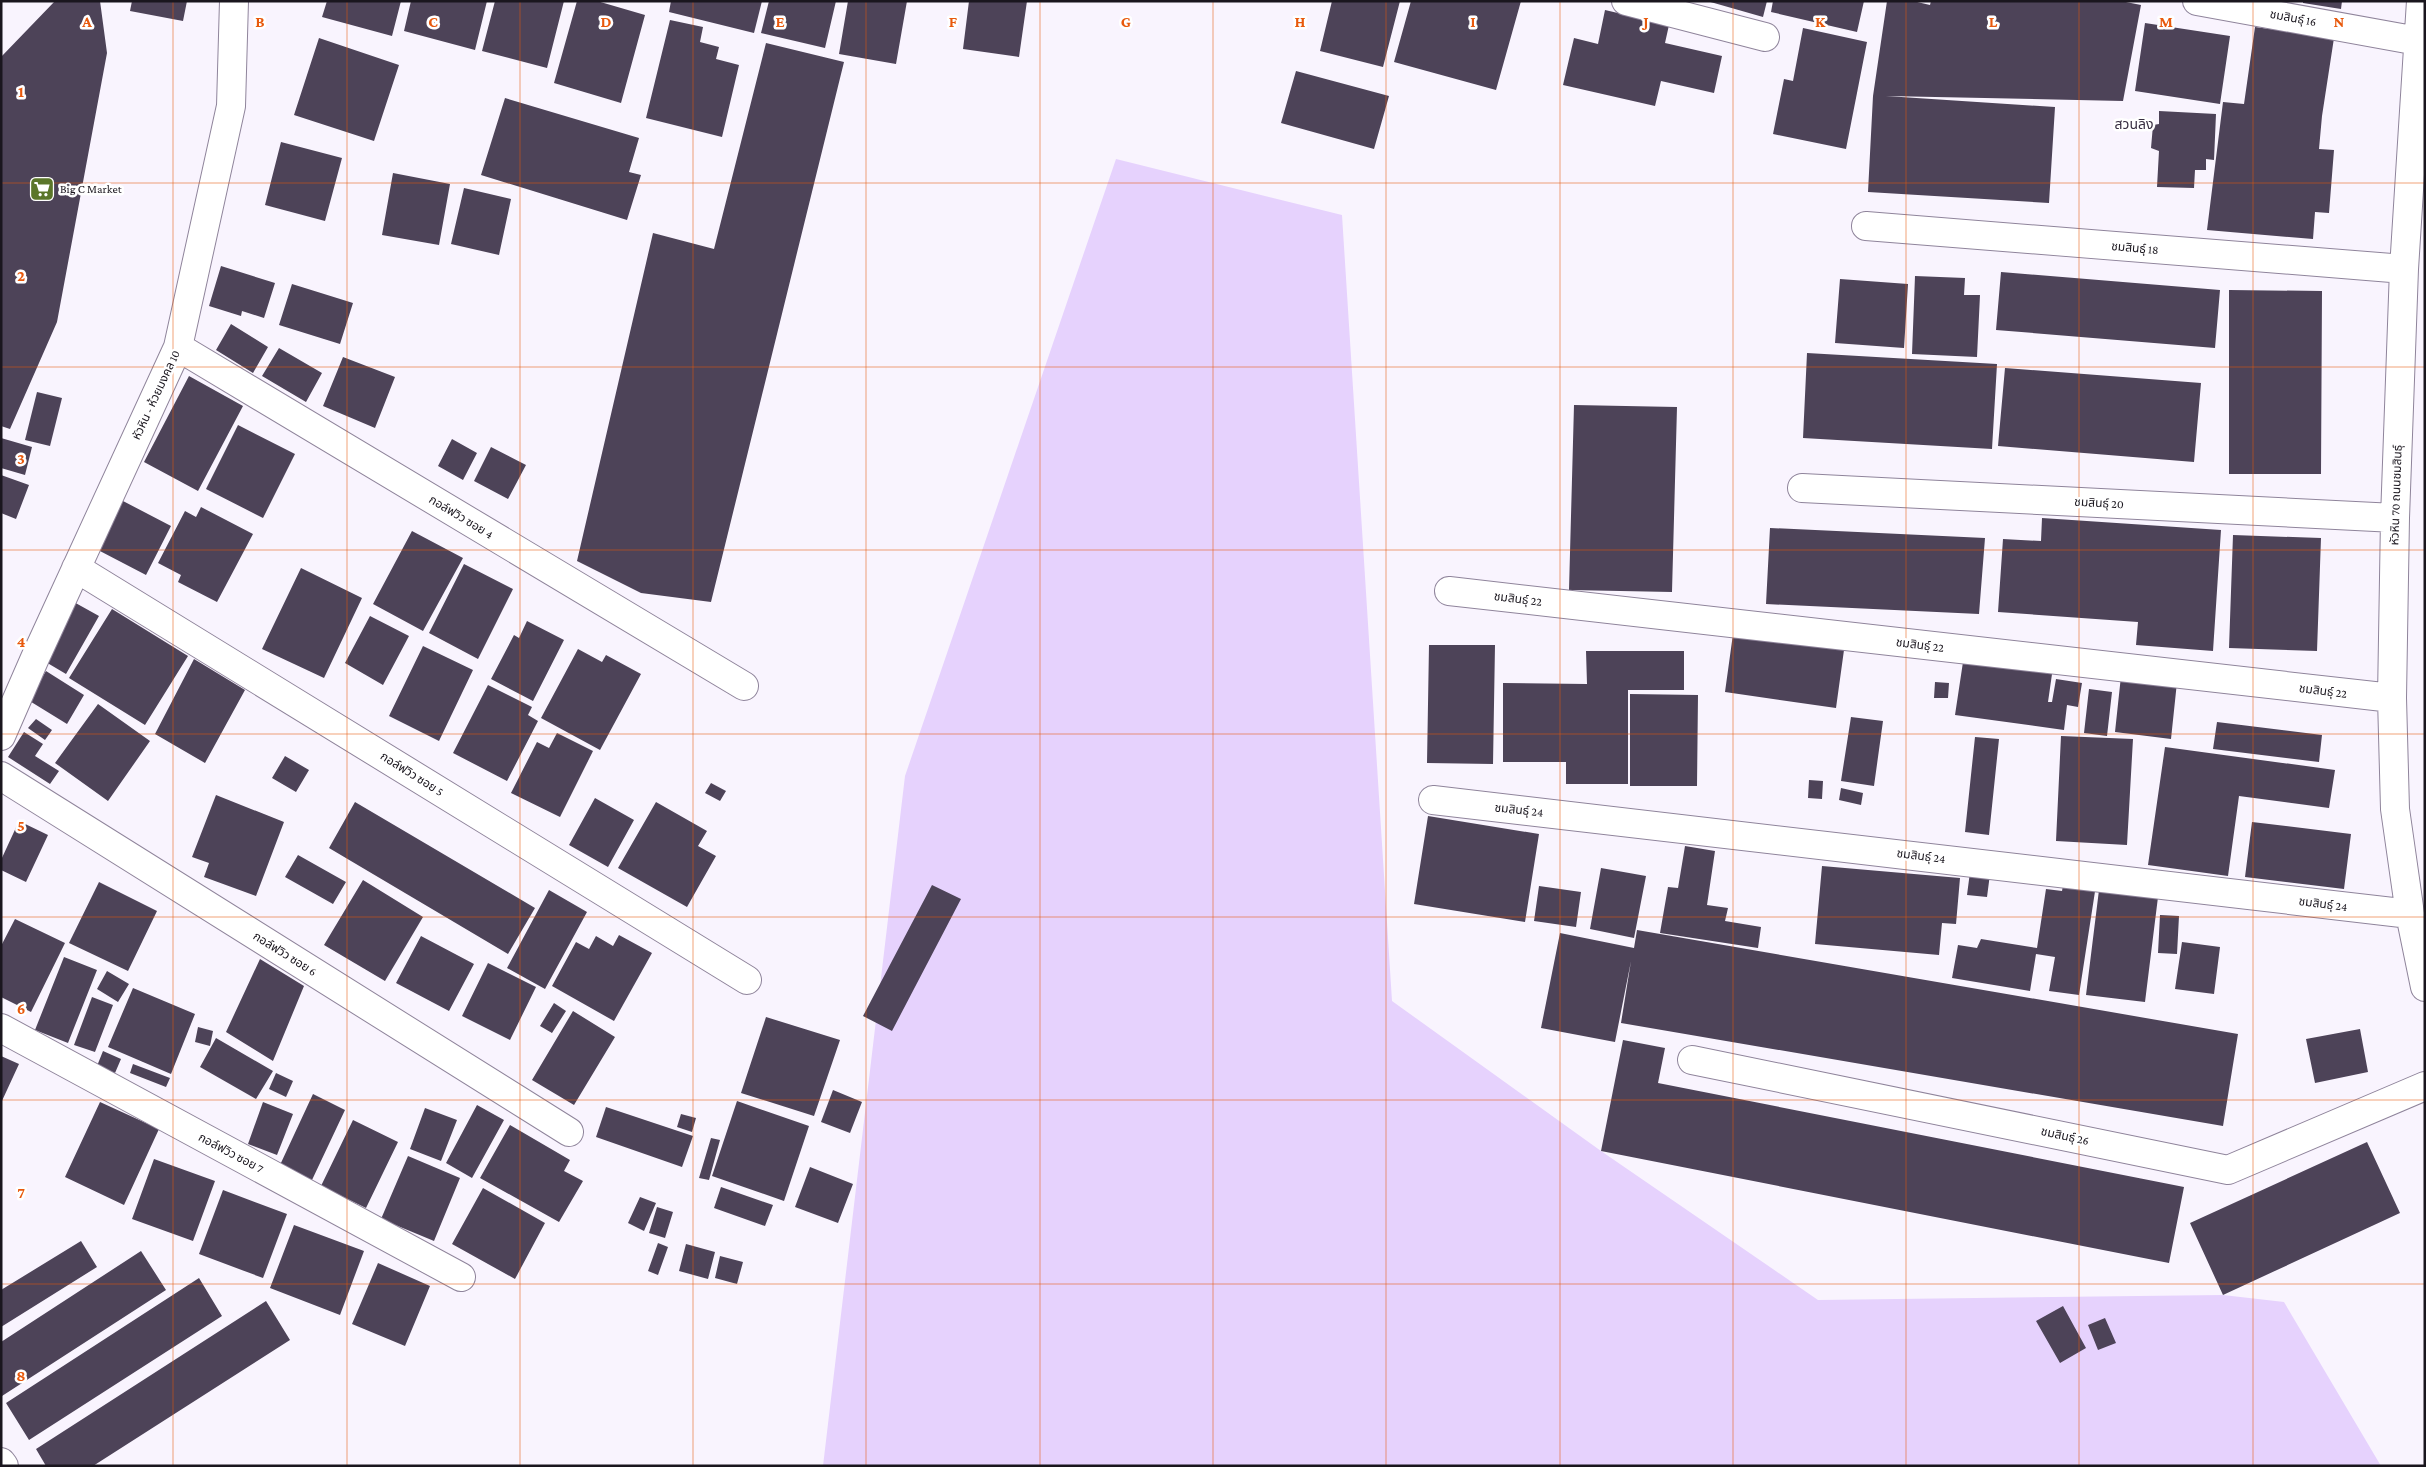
<svg xmlns="http://www.w3.org/2000/svg" width="2426" height="1467" font-family="'Crimson Pro','Noto Sans Thai',serif">
<rect width="100%" height="100%" fill="#f9f4fe"/>
<!-- green -->
<path fill="#e6d2fd" d="M 1116,159 L 1342,215 L 1392,1001 L 1601,1151 L 1818,1300 L 2223,1295 L 2284,1302 L 2381,1466 L 823,1466 L 905,776 Z"/>
<!-- building -->
<path fill="#4d4358" d="M 55,1 L 100,1 L 107,53 L 57,322 L 10,429 L 1,426 L 1,57 Z
M 132,1 L 187,1 L 183,21 L 130,11 Z
M 327,1 L 401,1 L 392,36 L 322,17 Z
M 411,1 L 487,1 L 475,50 L 404,31 Z
M 495,1 L 564,1 L 547,68 L 482,51 Z
M 577,1 L 597,1 L 645,15 L 621,103 L 554,83 Z
M 671,1 L 762,1 L 754,33 L 669,12 Z
M 769,1 L 836,1 L 825,48 L 761,33 Z
M 848,1 L 907,1 L 896,64 L 839,54 Z
M 969,1 L 1027,1 L 1019,57 L 963,49 Z
M 1332,1 L 1400,1 L 1383,67 L 1320,51 Z
M 1411,1 L 1521,1 L 1496,90 L 1394,62 Z
M 1707,1 L 1767,1 L 1763,17 Z
M 1773,1 L 1864,1 L 1857,32 L 1771,12 Z
M 1887,1 L 1913,1 L 1930,5 L 1931,1 L 2121,1 L 2141,5 L 2123,101 L 1886,96 L 2055,107 L 2049,203 L 1868,192 L 1873,96 Z
M 2303,1 L 2342,1 L 2341,9 L 2303,3 Z
M 1605,10 L 1669,25 L 1665,43 L 1722,56 L 1714,93 L 1661,81 L 1655,106 L 1563,85 L 1574,38 L 1598,44 Z
M 670,20 L 703,27 L 700,42 L 719,47 L 716,59 L 739,65 L 722,137 L 646,118 Z
M 2145,23 L 2230,36 L 2220,104 L 2135,91 Z
M 2255,27 L 2334,38 L 2322,116 L 2319,149 L 2334,150 L 2329,213 L 2315,212 L 2313,239 L 2207,230 L 2223,102 L 2244,104 Z
M 1803,28 L 1867,42 L 1846,149 L 1773,134 L 1784,79 L 1793,81 Z
M 319,38 L 399,65 L 374,141 L 294,115 Z
M 766,43 L 844,62 L 711,602 L 641,593 L 577,561 L 653,233 L 714,249 Z
M 1296,71 L 1389,96 L 1374,149 L 1281,123 Z
M 505,98 L 639,138 L 629,172 L 641,175 L 627,220 L 481,175 Z
M 2159,111 L 2216,114 L 2214,160 L 2206,159 L 2206,170 L 2195,170 L 2194,188 L 2157,187 L 2159,151 L 2151,148 L 2153,125 L 2159,124 Z
M 281,142 L 342,158 L 325,221 L 265,205 Z
M 393,173 L 450,184 L 439,245 L 382,235 Z
M 464,188 L 511,199 L 499,255 L 451,244 Z
M 221,266 L 275,283 L 264,318 L 242,311 L 241,316 L 209,306 Z
M 2001,272 L 2220,290 L 2215,348 L 1996,330 Z
M 1915,276 L 1965,278 L 1964,295 L 1980,295 L 1977,357 L 1912,354 Z
M 1840,279 L 1908,284 L 1904,348 L 1835,343 Z
M 292,284 L 353,303 L 340,344 L 279,325 Z
M 2229,290 L 2322,291 L 2321,474 L 2229,474 Z
M 231,324 L 268,347 L 253,373 L 216,350 Z
M 279,348 L 322,373 L 306,402 L 262,376 Z
M 1807,353 L 1997,364 L 1992,449 L 1803,438 Z
M 343,357 L 395,377 L 375,428 L 323,406 Z
M 2005,368 L 2201,383 L 2194,462 L 1998,446 Z
M 189,376 L 243,406 L 198,491 L 144,462 Z
M 37,392 L 62,398 L 50,446 L 25,440 Z
M 1574,405 L 1677,407 L 1672,592 L 1569,590 Z
M 238,425 L 295,454 L 263,518 L 206,489 Z
M 1,438 L 32,447 L 25,475 L 1,468 Z
M 452,439 L 477,453 L 463,480 L 438,466 Z
M 491,447 L 526,465 L 508,499 L 474,481 Z
M 1,475 L 29,485 L 16,519 L 1,513 Z
M 123,501 L 171,526 L 146,575 L 98,550 Z
M 201,507 L 253,534 L 217,602 L 178,582 L 181,575 L 158,563 L 185,511 L 196,517 Z
M 2042,518 L 2221,530 L 2213,651 L 2136,645 L 2138,622 L 1998,612 L 2003,539 L 2041,541 Z
M 1770,528 L 1985,538 L 1979,614 L 1766,604 Z
M 412,531 L 463,558 L 423,631 L 373,604 Z
M 2233,535 L 2321,538 L 2317,651 L 2229,648 Z
M 464,564 L 513,589 L 478,659 L 429,633 Z
M 301,568 L 362,598 L 324,678 L 262,649 Z
M 72,601 L 99,616 L 66,674 L 39,658 Z
M 112,609 L 188,656 L 145,725 L 69,678 Z
M 370,616 L 409,636 L 383,685 L 345,663 Z
M 527,621 L 564,640 L 533,701 L 491,679 L 514,635 L 519,638 Z
M 1733,634 L 1844,650 L 1836,708 L 1725,692 Z
M 1429,645 L 1495,645 L 1493,764 L 1427,763 Z
M 423,646 L 473,670 L 439,741 L 389,716 Z
M 578,649 L 602,662 L 606,655 L 641,674 L 600,750 L 541,718 Z
M 1586,651 L 1684,651 L 1684,690 L 1628,690 L 1628,784 L 1566,784 L 1566,762 L 1503,762 L 1503,683 L 1587,684 Z
M 194,659 L 245,690 L 205,763 L 155,734 Z
M 1963,662 L 2052,674 L 2048,702 L 2052,702 L 2056,679 L 2082,683 L 2078,707 L 2067,705 L 2064,730 L 1955,715 Z
M 46,671 L 84,695 L 67,724 L 28,700 Z
M 2121,676 L 2177,682 L 2171,739 L 2115,732 Z
M 1935,682 L 1949,683 L 1948,698 L 1934,698 Z
M 488,685 L 532,707 L 528,715 L 538,721 L 507,781 L 453,753 Z
M 2089,689 L 2112,692 L 2107,736 L 2084,733 Z
M 1630,694 L 1698,695 L 1697,786 L 1630,786 Z
M 98,704 L 150,741 L 108,801 L 55,763 Z
M 1851,717 L 1883,721 L 1874,786 L 1841,781 Z
M 36,719 L 52,730 L 45,740 L 28,728 Z
M 2217,722 L 2322,735 L 2319,762 L 2213,749 Z
M 24,732 L 43,744 L 35,756 L 59,771 L 50,784 L 8,757 Z
M 557,733 L 593,751 L 560,817 L 511,793 L 537,742 L 549,748 Z
M 2061,736 L 2133,739 L 2127,845 L 2056,841 Z
M 1975,737 L 1999,739 L 1989,835 L 1965,832 Z
M 2165,747 L 2335,770 L 2329,808 L 2239,796 L 2228,876 L 2148,865 Z
M 285,756 L 309,770 L 296,792 L 272,778 Z
M 1809,780 L 1823,781 L 1822,799 L 1808,798 Z
M 711,783 L 726,791 L 720,801 L 705,793 Z
M 1841,788 L 1863,793 L 1861,805 L 1839,800 Z
M 216,795 L 284,822 L 256,896 L 204,877 L 209,863 L 192,857 Z
M 595,798 L 634,820 L 608,867 L 569,845 Z
M 355,802 L 535,908 L 508,954 L 329,848 Z
M 656,802 L 707,831 L 698,846 L 716,856 L 687,907 L 618,868 Z
M 1428,816 L 1539,834 L 1525,922 L 1414,904 Z
M 19,821 L 48,835 L 26,882 L 1,870 L 1,860 Z
M 2252,822 L 2351,834 L 2344,889 L 2245,877 Z
M 1685,846 L 1715,851 L 1707,905 L 1728,908 L 1725,921 L 1761,927 L 1758,948 L 1660,933 L 1668,887 L 1678,888 Z
M 298,855 L 346,882 L 333,904 L 285,877 Z
M 1822,866 L 1960,878 L 1956,924 L 1942,923 L 1939,955 L 1815,944 Z
M 1601,868 L 1646,876 L 1634,938 L 1590,929 Z
M 1970,872 L 1990,874 L 1987,897 L 1967,895 Z
M 363,880 L 423,917 L 385,981 L 324,945 Z
M 2064,880 L 2096,885 L 2079,995 L 2049,991 L 2055,957 L 2036,954 L 2030,991 L 1952,978 L 1958,945 L 1977,948 L 1981,939 L 2037,948 L 2046,889 L 2062,891 Z
M 99,882 L 157,911 L 128,971 L 69,943 Z
M 932,885 L 961,899 L 892,1031 L 863,1016 Z
M 1539,886 L 1581,892 L 1576,927 L 1534,921 Z
M 549,890 L 587,912 L 545,989 L 507,968 Z
M 2099,890 L 2158,897 L 2145,1002 L 2086,995 Z
M 2160,915 L 2179,916 L 2177,954 L 2158,953 Z
M 15,919 L 65,943 L 31,1012 L 1,997 L 1,946 Z
M 1637,930 L 2238,1034 L 2223,1126 L 1621,1023 L 1631,961 L 1615,1042 L 1541,1028 L 1560,933 L 1634,948 Z
M 619,935 L 652,953 L 614,1021 L 552,986 L 576,942 L 589,949 L 596,936 L 613,946 Z
M 421,936 L 474,964 L 449,1011 L 396,983 Z
M 2182,942 L 2220,947 L 2214,994 L 2175,989 Z
M 64,957 L 97,970 L 68,1043 L 35,1030 Z
M 260,959 L 304,986 L 273,1061 L 226,1032 Z
M 488,963 L 536,987 L 510,1040 L 462,1016 Z
M 107,971 L 129,984 L 118,1002 L 97,989 Z
M 133,988 L 195,1014 L 171,1074 L 108,1047 Z
M 92,997 L 113,1005 L 95,1052 L 74,1045 Z
M 554,1003 L 566,1011 L 552,1033 L 540,1026 Z
M 573,1011 L 615,1037 L 574,1105 L 532,1080 Z
M 766,1017 L 840,1040 L 814,1116 L 741,1093 Z
M 198,1027 L 213,1031 L 210,1046 L 195,1042 Z
M 2360,1029 L 2368,1072 L 2315,1083 L 2306,1039 Z
M 216,1038 L 273,1071 L 256,1099 L 200,1067 Z
M 1623,1040 L 1665,1048 L 1658,1083 L 2184,1187 L 2169,1263 L 1601,1151 Z
M 103,1051 L 121,1059 L 115,1073 L 97,1066 Z
M 1,1056 L 19,1064 L 1,1103 Z
M 133,1064 L 170,1078 L 166,1087 L 130,1073 Z
M 276,1073 L 293,1081 L 286,1097 L 269,1089 Z
M 833,1090 L 862,1102 L 850,1133 L 821,1122 Z
M 313,1094 L 345,1110 L 312,1180 L 280,1165 Z
M 737,1101 L 809,1126 L 784,1201 L 712,1176 Z
M 100,1102 L 159,1129 L 124,1205 L 65,1177 Z
M 263,1102 L 293,1114 L 277,1155 L 248,1144 Z
M 477,1105 L 504,1120 L 472,1178 L 446,1163 Z
M 606,1107 L 693,1136 L 682,1167 L 596,1137 Z
M 425,1108 L 457,1120 L 441,1161 L 410,1149 Z
M 681,1114 L 696,1118 L 692,1132 L 677,1127 Z
M 353,1120 L 398,1142 L 366,1208 L 321,1186 Z
M 510,1125 L 570,1160 L 564,1171 L 583,1181 L 559,1222 L 480,1178 Z
M 711,1138 L 720,1140 L 709,1180 L 699,1178 Z
M 2367,1142 L 2400,1213 L 2223,1295 L 2190,1223 Z
M 408,1156 L 460,1178 L 434,1241 L 381,1219 Z
M 154,1159 L 215,1181 L 193,1241 L 132,1219 Z
M 810,1167 L 853,1184 L 838,1223 L 795,1207 Z
M 721,1187 L 773,1205 L 765,1226 L 714,1208 Z
M 483,1188 L 545,1223 L 515,1279 L 452,1244 Z
M 223,1190 L 287,1214 L 263,1278 L 199,1254 Z
M 640,1197 L 656,1203 L 644,1231 L 628,1223 Z
M 657,1207 L 673,1212 L 665,1238 L 649,1233 Z
M 294,1225 L 364,1251 L 340,1315 L 270,1288 Z
M 81,1241 L 97,1267 L 1,1327 L 1,1290 Z
M 658,1243 L 668,1247 L 658,1275 L 648,1271 Z
M 686,1244 L 715,1252 L 708,1279 L 679,1271 Z
M 141,1251 L 166,1290 L 2,1396 L 1,1342 Z
M 720,1256 L 743,1262 L 737,1284 L 715,1278 Z
M 378,1263 L 430,1286 L 405,1346 L 352,1324 Z
M 199,1278 L 222,1316 L 29,1440 L 6,1403 Z
M 266,1301 L 290,1340 L 93,1466 L 46,1466 L 36,1449 Z
M 2063,1306 L 2086,1348 L 2060,1363 L 2036,1321 Z
M 2105,1318 L 2116,1343 L 2098,1350 L 2088,1325 Z"/>
<g fill="none" stroke-linecap="round" stroke-linejoin="round">
<defs>
<path id="minor" d="M 1626,1 L 1765,37
M 2197,1 L 2418,41
M 2421,1 L 2404,269 L 2395,518 L 2392,698 L 2395,809 L 2410,914 L 2425,987
M 1866,226 L 2404,269
M 178,347 L 744,686
M 1802,488 L 2395,518
M 76,568 L 747,980
M 1449,591 L 2392,698
M 1,736 L 35,658 L 178,347 L 231,106 L 234,1
M 1,776 L 569,1132
M 1433,800 L 2410,914
M 1,1028 L 461,1277
M 1692,1060 L 2228,1170 L 2425,1086
M 1,1462 L 4,1466"/>
</defs>
<!-- minor casing -->
<use href="#minor" stroke="#8f849b" stroke-width="30"/>
<!-- minor -->
<use href="#minor" stroke="#fff" stroke-width="28"/>
</g>
<!-- grid -->
<path fill="none" stroke="#e8590c" stroke-width="1" stroke-opacity="0.55" d="M 173,1 L 173,1466M 347,1 L 347,1466M 520,1 L 520,1466M 693,1 L 693,1466M 866,1 L 866,1466M 1040,1 L 1040,1466M 1213,1 L 1213,1466M 1386,1 L 1386,1466M 1560,1 L 1560,1466M 1733,1 L 1733,1466M 1906,1 L 1906,1466M 2079,1 L 2079,1466M 2253,1 L 2253,1466M 1,183 L 2425,183M 1,367 L 2425,367M 1,550 L 2425,550M 1,734 L 2425,734M 1,917 L 2425,917M 1,1100 L 2425,1100M 1,1284 L 2425,1284"/>
<!-- icons -->
<defs>
<symbol id="supermarket-square" viewBox="-11 -11 22 22"><rect x="-9" y="-9" width="18" height="18" rx="4" fill="#5b762a" stroke="#fff"/><path d="M-6-5.5h2.5l.6 2H6L4.5 2H-2.5L-4.4-4H-6ZM-1.5 3.2a1.3 1.3 0 1 0 .1 0ZM3 3.2a1.3 1.3 0 1 0 .1 0Z" fill="#fff"/></symbol>
</defs>
<g fill-rule="evenodd">
<use href="#supermarket-square" x="28" y="175" width="28" height="28"/>
</g>
<g text-anchor="middle" dominant-baseline="central" stroke-width="5" stroke-linejoin="round" paint-order="stroke">
<!-- street labels -->
<g font-size="12" fill="#1a161e" stroke="#fff">
<text transform="translate(2293 18) rotate(10)">ชมสินธุ์ 16</text>
<text transform="translate(2135 248) rotate(5)">ชมสินธุ์ 18</text>
<text transform="translate(156 395) rotate(-65)">หัวหิน - ห้วยมงคล 10</text>
<text transform="translate(2396 495) rotate(-88)">หัวหิน 70 ถนนชมสินธุ์</text>
<text transform="translate(2099 503) rotate(3)">ชมสินธุ์ 20</text>
<text transform="translate(461 517) rotate(31)">กอล์ฟวิว ซอย 4</text>
<text transform="translate(1518 599) rotate(7)">ชมสินธุ์ 22</text>
<text transform="translate(1920 645) rotate(7)">ชมสินธุ์ 22</text>
<text transform="translate(2323 691) rotate(7)">ชมสินธุ์ 22</text>
<text transform="translate(412 774) rotate(32)">กอล์ฟวิว ซอย 5</text>
<text transform="translate(1519 810) rotate(6)">ชมสินธุ์ 24</text>
<text transform="translate(1921 856) rotate(7)">ชมสินธุ์ 24</text>
<text transform="translate(2323 904) rotate(7)">ชมสินธุ์ 24</text>
<text transform="translate(285 954) rotate(32)">กอล์ฟวิว ซอย 6</text>
<text transform="translate(2065 1136) rotate(12)">ชมสินธุ์ 26</text>
<text transform="translate(231 1153) rotate(28)">กอล์ฟวิว ซอย 7</text>
</g>
<!-- poi labels -->
<g font-size="12" fill="#1a161e" stroke="#fff" text-anchor="start">
<text x="60" y="189">Big C Market</text>
</g>
<!-- neighbourhood labels -->
<g font-size="14" fill="#372d41" stroke="#fff">
<text x="2134" y="124">สวนลิง</text>
</g>
</g>
<g font-size="16" text-anchor="middle" font-weight="bold" fill="#e8590c" stroke="#fff" stroke-width="5" stroke-linejoin="round" paint-order="stroke">
<text x="87" y="27">A</text>
<text x="260" y="27">B</text>
<text x="433" y="27">C</text>
<text x="606" y="27">D</text>
<text x="780" y="27">E</text>
<text x="953" y="27">F</text>
<text x="1126" y="27">G</text>
<text x="1300" y="27">H</text>
<text x="1473" y="27">I</text>
<text x="1646" y="27">J</text>
<text x="1820" y="27">K</text>
<text x="1993" y="27">L</text>
<text x="2166" y="27">M</text>
<text x="2339" y="27">N</text>
<text x="21" y="97">1</text>
<text x="21" y="281">2</text>
<text x="21" y="464">3</text>
<text x="21" y="647">4</text>
<text x="21" y="831">5</text>
<text x="21" y="1014">6</text>
<text x="21" y="1198">7</text>
<text x="21" y="1381">8</text>
</g>
<!-- border -->
<rect width="2426" height="1467" fill="none" stroke="#1a161e" stroke-width="5"/>
</svg>
